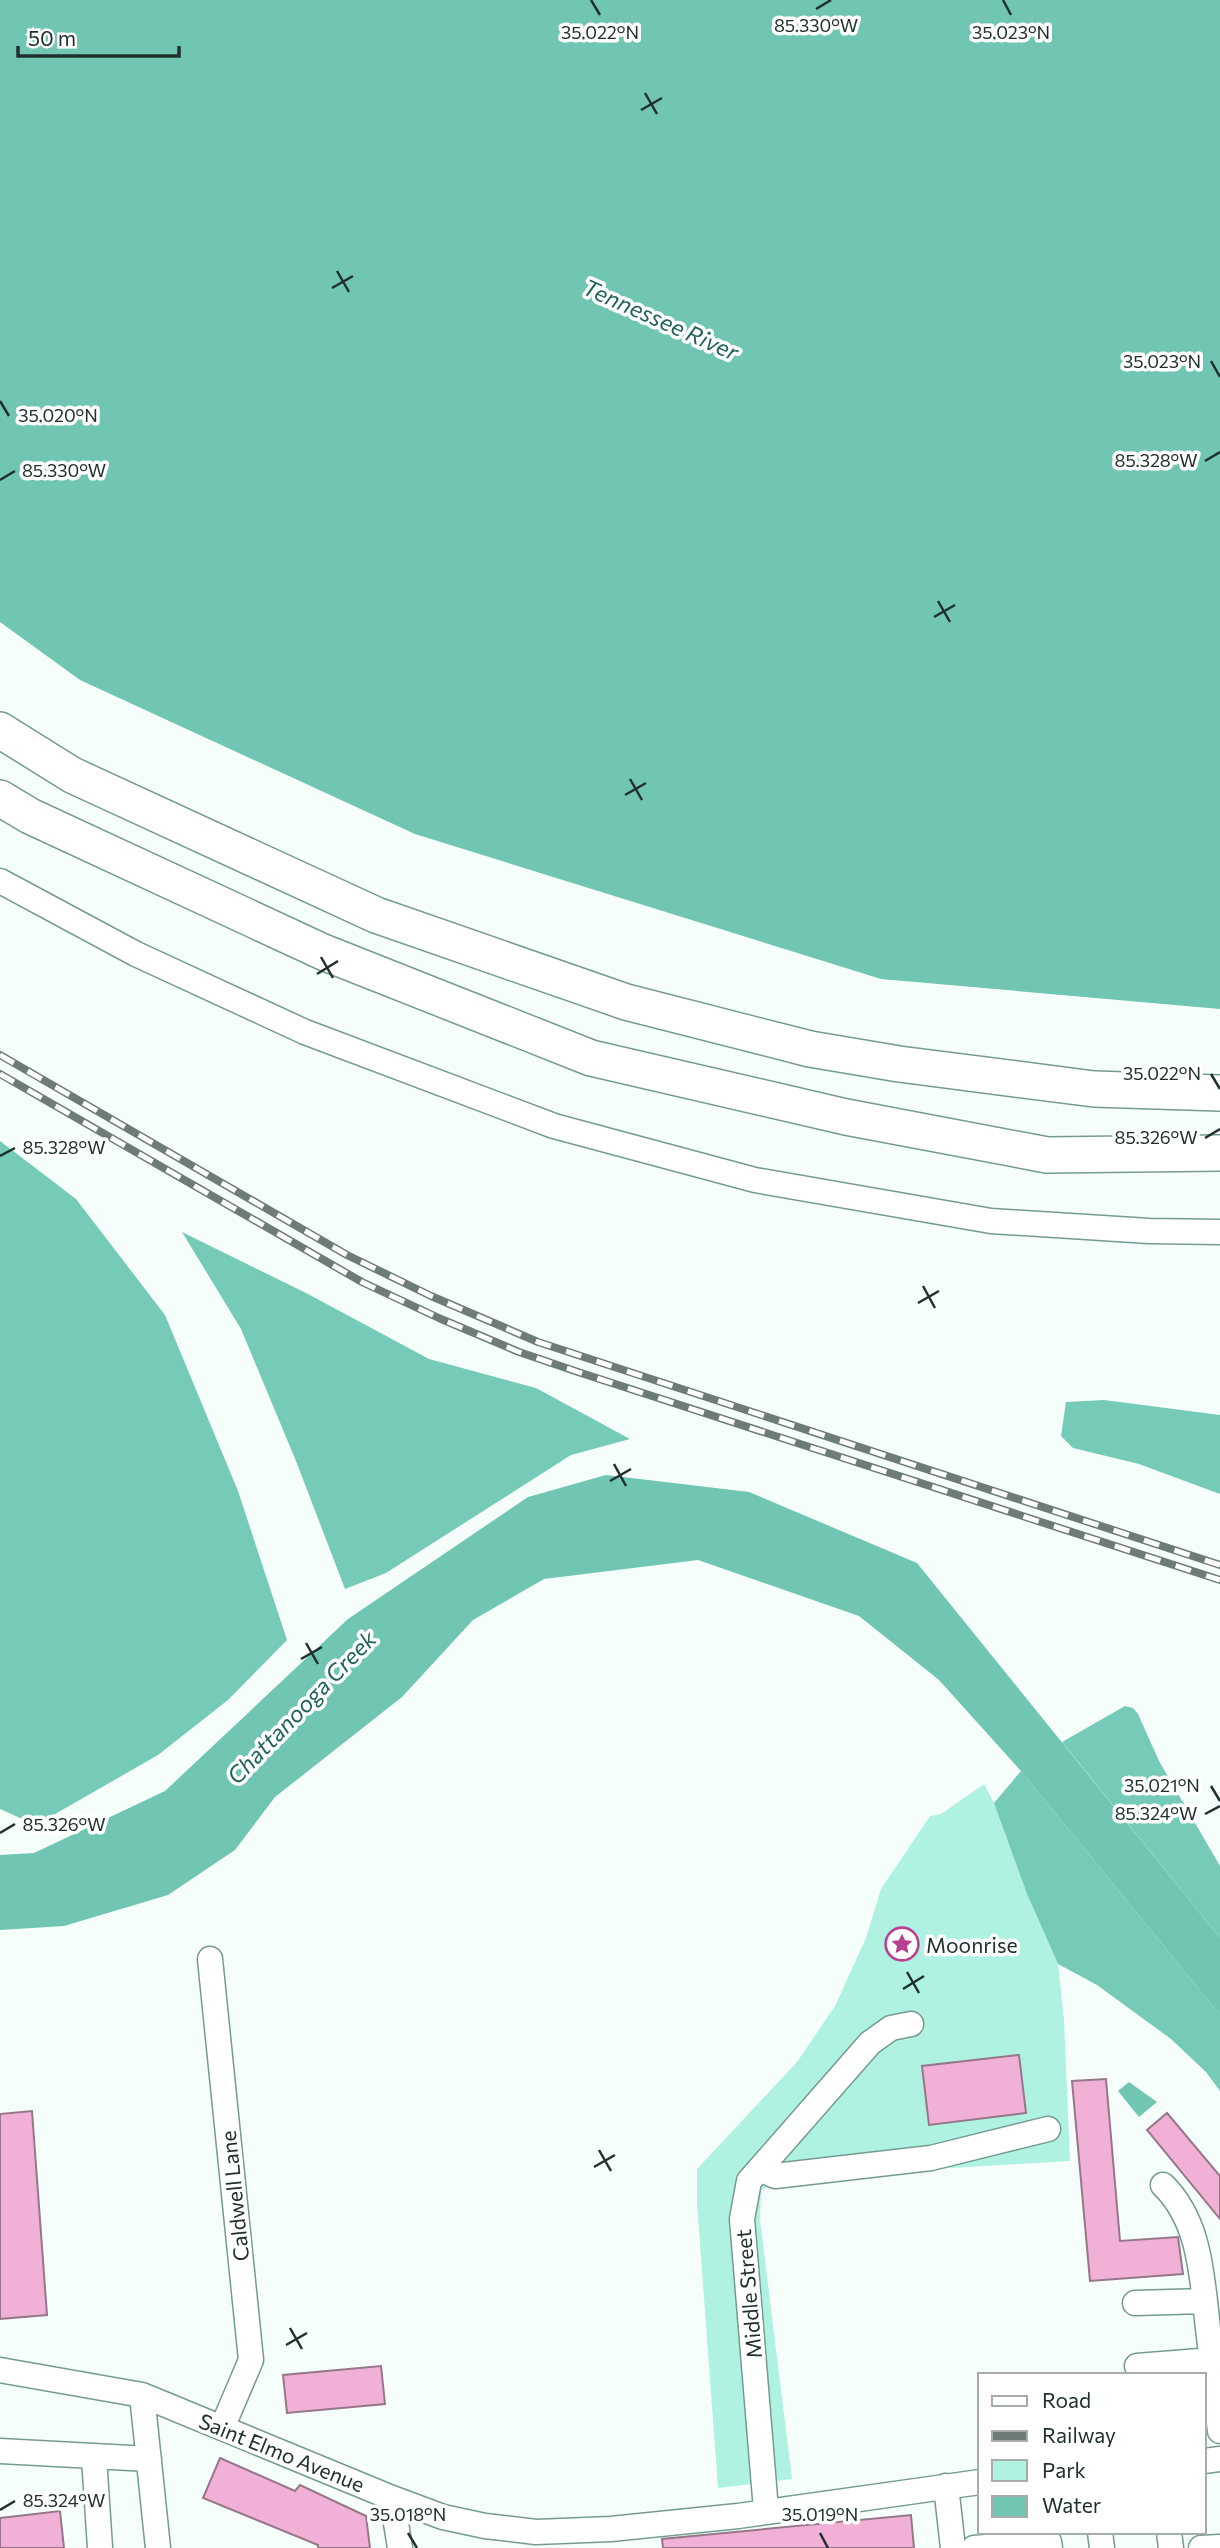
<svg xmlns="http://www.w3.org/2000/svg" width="1220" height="2548" font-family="Commissioner,sans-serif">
<rect width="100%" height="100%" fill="#f6fefb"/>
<!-- green -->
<path fill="#aff2e1" d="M 984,1784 L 994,1803 L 1027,1894 L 1058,1964 L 1064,2020 L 1070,2161 L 933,2169 L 906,2174 L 779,2182 L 761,2190 L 760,2220 L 792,2479 L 718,2488 L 697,2203 L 697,2169 L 797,2062 L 835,2006 L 866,1938 L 881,1889 L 930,1816 L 941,1814 Z"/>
<!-- forest -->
<path fill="#75cbb7" d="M 0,1141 L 76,1199 L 165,1315 L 238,1491 L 287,1640 L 228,1700 L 158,1755 L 36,1825 L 0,1809 Z
M 182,1232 L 308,1294 L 429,1359 L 536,1388 L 630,1439 L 571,1455 L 386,1573 L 345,1589 L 296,1461 L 241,1329 Z
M 1104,1400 L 1220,1415 L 1220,1494 L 1139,1464 L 1073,1448 L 1061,1436 L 1066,1402 Z
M 1125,1706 L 1133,1708 L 1138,1714 L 1159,1761 L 1220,1866 L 1220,1938 L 1062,1742 Z
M 1021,1771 L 1220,2015 L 1220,2091 L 1206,2072 L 1171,2039 L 1097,1985 L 1058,1964 L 1027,1894 L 994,1803 Z"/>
<!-- water -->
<path fill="#70c6b2" d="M 0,0 L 1220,0 L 1220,1009 L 881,979 L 415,834 L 80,680 L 0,622 Z
M 606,1475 L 749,1492 L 917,1563 L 1220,1938 L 1220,2015 L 1021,1771 L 939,1680 L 859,1616 L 698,1560 L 544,1579 L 473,1620 L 402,1697 L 275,1797 L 235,1850 L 168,1895 L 64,1926 L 0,1930 L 0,1855 L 34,1853 L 165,1791 L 348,1619 L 528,1497 Z
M 1129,2082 L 1157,2102 L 1139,2117 L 1118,2091 Z"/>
<!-- building -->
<path fill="#f1b1d7" stroke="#967789" stroke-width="2" d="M 1019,2055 L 1026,2113 L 929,2125 L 922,2066 Z
M 1106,2079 L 1120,2241 L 1178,2237 L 1183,2274 L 1090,2281 L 1072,2081 Z
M 32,2111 L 47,2315 L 0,2319 L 0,2114 Z
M 1167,2113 L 1220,2176 L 1220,2219 L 1147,2130 Z
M 381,2366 L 385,2404 L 287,2413 L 283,2375 Z
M 220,2458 L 295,2491 L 300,2485 L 366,2516 L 370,2548 L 318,2548 L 318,2545 L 203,2498 Z
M 60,2511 L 64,2548 L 0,2548 L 0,2518 Z
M 911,2515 L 914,2548 L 663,2548 L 662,2539 Z"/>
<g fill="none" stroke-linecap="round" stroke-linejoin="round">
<defs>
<path id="minor" d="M 0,881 L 136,954 L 305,1032 L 554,1126 L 755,1180 L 991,1221 L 1149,1231 L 1220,1232
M 210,1959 L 251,2360 L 222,2428
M 760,2169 L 775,2176 L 931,2158 L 1048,2129
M 1163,2185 C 1201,2222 1202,2279 1208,2328 C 1212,2362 1216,2397 1220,2431
M 1135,2303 L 1205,2301
M 1137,2366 L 1212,2360
M 0,2370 L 142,2395 L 392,2498 L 443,2517 L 485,2526 L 536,2532 L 611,2529 L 738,2516 L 980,2482
M 142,2395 L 158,2548
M 0,2451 L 149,2459
M 94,2457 L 100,2548
M 1204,2461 L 1220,2459
M 946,2486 L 953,2548
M 392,2498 L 400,2548
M 766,2510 L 742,2219 L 749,2181 L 870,2043 L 891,2028 L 911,2024
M 1100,2532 L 1102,2548
M 1169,2532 L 1171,2548
M 974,2548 L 1049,2542 L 1050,2548
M 1201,2548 L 1220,2547"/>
<path id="highway" d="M 0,730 L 72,775 L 376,915 L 626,1002 L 810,1049 L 899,1064 L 1094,1089 L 1220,1093
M 0,798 L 30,816 L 323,952 L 591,1058 L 846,1117 L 1047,1155 L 1220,1153"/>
</defs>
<!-- minor casing -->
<use href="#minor" stroke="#759b91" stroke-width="27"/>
<!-- highway casing -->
<use href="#highway" stroke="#759b91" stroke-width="38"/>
<!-- minor -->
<use href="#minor" stroke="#fff" stroke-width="24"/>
<!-- highway -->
<use href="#highway" stroke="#fff" stroke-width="35"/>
<defs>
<path id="rail" d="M 0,1055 L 347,1255 L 431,1296 L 538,1342 L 1220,1565
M 0,1074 L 362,1282 L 441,1319 L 519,1352 L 578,1372 L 1220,1580"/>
</defs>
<!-- rail casing -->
<use href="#rail" stroke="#6e7c78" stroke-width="8"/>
<!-- rail -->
<use href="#rail" stroke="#fff" stroke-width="5" stroke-dasharray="16" stroke-linecap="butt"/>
</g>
<!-- ticks -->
<path fill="none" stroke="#20302c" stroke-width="2.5" d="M 591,0 L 600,15M 1003,0 L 1011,15M 816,9 L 831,0M 645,93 L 657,114M 641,110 L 662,98M 337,271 L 349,292M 332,288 L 353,276M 1211,361 L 1220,377M 0,401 L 9,416M 1205,461 L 1220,452M 0,480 L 15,471M 938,601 L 950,622M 934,617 L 955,605M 630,779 L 642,800M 625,795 L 646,783M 321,957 L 333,978M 317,974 L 338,961M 1211,1074 L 1220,1089M 1205,1138 L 1220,1129M 0,1156 L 15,1148M 923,1286 L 935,1308M 918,1303 L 939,1291M 614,1464 L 626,1486M 610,1481 L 631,1469M 306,1643 L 318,1664M 301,1659 L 322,1647M 1211,1786 L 1220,1801M 1205,1814 L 1220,1806M 0,1833 L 15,1824M 907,1972 L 919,1993M 903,1989 L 924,1976M 599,2150 L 611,2171M 594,2167 L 615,2155M 290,2328 L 302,2349M 286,2345 L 307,2333M 0,2510 L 15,2501M 408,2533 L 417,2548M 820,2533 L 828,2548"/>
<!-- icons -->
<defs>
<symbol id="sight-ring" viewBox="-11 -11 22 22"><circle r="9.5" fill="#fff" stroke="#b83f92" stroke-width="1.5"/><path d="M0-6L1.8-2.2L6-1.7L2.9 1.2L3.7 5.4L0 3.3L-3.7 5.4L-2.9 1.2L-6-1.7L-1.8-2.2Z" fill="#b83f92"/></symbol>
</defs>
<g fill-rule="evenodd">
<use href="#sight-ring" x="883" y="1925" width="38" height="38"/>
</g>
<g text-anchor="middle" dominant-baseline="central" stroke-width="7" stroke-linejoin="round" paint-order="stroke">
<!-- poi labels -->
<g font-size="21" fill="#20302c" stroke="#fff" text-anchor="start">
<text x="926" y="1944">Moonrise</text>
</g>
<!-- street labels -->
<g font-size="21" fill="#20302c" stroke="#fff">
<text transform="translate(234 2196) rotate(-96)">Caldwell Lane</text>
<text transform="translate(748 2294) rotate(-95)">Middle Street</text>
<text transform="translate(282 2452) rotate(22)">Saint Elmo Avenue</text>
</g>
<!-- water labels -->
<g font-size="23" font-style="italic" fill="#206456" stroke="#fff">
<text transform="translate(661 319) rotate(24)">Tennessee River</text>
<text transform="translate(301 1707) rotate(-46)">Chattanooga Creek</text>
</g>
</g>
<g font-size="18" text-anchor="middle" fill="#20302c" stroke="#fff" stroke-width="7" stroke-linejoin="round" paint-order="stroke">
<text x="816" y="32">85.330°W</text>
<text x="600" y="39">35.022°N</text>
<text x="1011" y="39">35.023°N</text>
<text x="1162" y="368">35.023°N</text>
<text x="58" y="422">35.020°N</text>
<text x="1156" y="467">85.328°W</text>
<text x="64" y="477">85.330°W</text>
<text x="1162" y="1080">35.022°N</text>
<text x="1156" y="1144">85.326°W</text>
<text x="64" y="1154">85.328°W</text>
<text x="1162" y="1792">35.021°N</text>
<text x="1156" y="1820">85.324°W</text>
<text x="64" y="1831">85.326°W</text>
<text x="64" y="2507">85.324°W</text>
<text x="408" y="2521">35.018°N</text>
<text x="820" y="2521">35.019°N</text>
</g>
<!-- legend -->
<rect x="978" y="2373" width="228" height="161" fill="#ffffff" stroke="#a6acab" stroke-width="2"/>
<rect x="992" y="2396" width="35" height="10" fill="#ffffff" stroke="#a6acab" stroke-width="2"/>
<text x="1042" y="2408" font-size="21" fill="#20302c">Road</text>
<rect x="992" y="2431" width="35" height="10" fill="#6e7c78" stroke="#a6acab" stroke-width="2"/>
<text x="1042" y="2443" font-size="21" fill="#20302c">Railway</text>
<rect x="992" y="2460" width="35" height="21" fill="#aff2e1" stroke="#a6acab" stroke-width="2"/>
<text x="1042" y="2478" font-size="21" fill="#20302c">Park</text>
<rect x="992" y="2496" width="35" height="21" fill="#70c6b2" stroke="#a6acab" stroke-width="2"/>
<text x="1042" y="2513" font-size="21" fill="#20302c">Water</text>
<!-- scale -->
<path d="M18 46v10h161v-10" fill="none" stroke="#20302c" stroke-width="3.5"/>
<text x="28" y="46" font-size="21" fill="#20302c" stroke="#ffffff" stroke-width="5" paint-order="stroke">50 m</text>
</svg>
